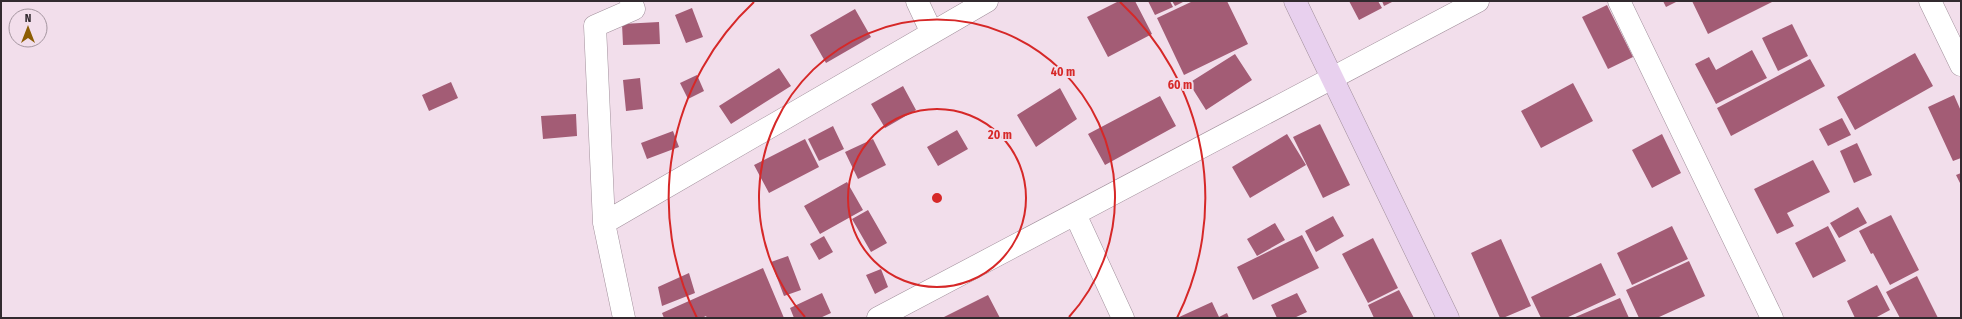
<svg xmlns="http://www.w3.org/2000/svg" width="1962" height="319" font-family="'Fira Sans Condensed',sans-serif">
<rect width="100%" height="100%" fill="#f2deeb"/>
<!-- building -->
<path fill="#a35c75" d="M 1119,1 L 1135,1 L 1152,34 L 1108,57 L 1087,17 Z
M 1148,1 L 1170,1 L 1173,7 L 1155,15 Z
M 1172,1 L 1185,1 L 1175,6 Z
M 1193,1 L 1227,1 L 1248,44 L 1184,75 L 1157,18 Z
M 1349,1 L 1378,1 L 1382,8 L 1359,20 Z
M 1382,1 L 1394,1 L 1384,6 Z
M 1663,1 L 1678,1 L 1666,7 Z
M 1692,1 L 1774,1 L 1708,34 Z
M 1607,5 L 1633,57 L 1608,69 L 1582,17 Z
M 692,8 L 703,37 L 686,43 L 675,15 Z
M 855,9 L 871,37 L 826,63 L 810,35 Z
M 659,22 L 660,44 L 623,45 L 622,24 Z
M 1792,24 L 1808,56 L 1778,71 L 1762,38 Z
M 1752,50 L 1767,78 L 1716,104 L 1695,64 L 1709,57 L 1716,70 Z
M 1915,53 L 1933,86 L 1855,130 L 1837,97 Z
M 1235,54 L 1252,80 L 1206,110 L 1189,83 Z
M 1810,59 L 1825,86 L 1731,136 L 1717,108 Z
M 779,68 L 791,86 L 731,124 L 719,106 Z
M 697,75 L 704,91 L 688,99 L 680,83 Z
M 640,78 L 643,109 L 626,111 L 623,80 Z
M 451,82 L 458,98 L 429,111 L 422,95 Z
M 1573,83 L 1593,121 L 1541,148 L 1521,111 Z
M 903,86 L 916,110 L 885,128 L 871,104 Z
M 1060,88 L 1077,119 L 1036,147 L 1017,115 Z
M 1954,95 L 1961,111 L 1961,158 L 1953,161 L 1928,107 Z
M 1160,96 L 1176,126 L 1105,165 L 1088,134 Z
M 576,114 L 577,136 L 543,139 L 541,116 Z
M 1842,118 L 1851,135 L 1828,146 L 1819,129 Z
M 1320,124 L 1350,185 L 1323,198 L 1293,137 Z
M 833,126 L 844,149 L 819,161 L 808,139 Z
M 957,130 L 968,149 L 938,166 L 927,147 Z
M 673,131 L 679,147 L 647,159 L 641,143 Z
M 1287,134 L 1306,165 L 1250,198 L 1232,167 Z
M 1662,134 L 1681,173 L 1652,188 L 1632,150 Z
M 805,139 L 819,167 L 769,193 L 754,165 Z
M 873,139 L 886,165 L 858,179 L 845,152 Z
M 1857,143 L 1872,175 L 1854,183 L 1840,151 Z
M 1813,160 L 1830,192 L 1787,213 L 1794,226 L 1777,234 L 1754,189 Z
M 1961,173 L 1961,185 L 1956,175 Z
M 847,182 L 863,210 L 820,234 L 804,206 Z
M 1858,207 L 1867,223 L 1839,238 L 1830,223 Z
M 868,210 L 887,243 L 871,252 L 852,219 Z
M 1891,215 L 1919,270 L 1890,285 L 1873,253 L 1871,254 L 1859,231 Z
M 1333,216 L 1344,236 L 1316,252 L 1305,231 Z
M 1275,223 L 1285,240 L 1257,256 L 1247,239 Z
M 1672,226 L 1688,259 L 1632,285 L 1617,253 Z
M 1828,226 L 1846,261 L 1813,278 L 1795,243 Z
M 1302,235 L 1319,268 L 1253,300 L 1237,267 Z
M 824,236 L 833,252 L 819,260 L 810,244 Z
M 1373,238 L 1398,288 L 1368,303 L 1342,254 Z
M 1501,239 L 1531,306 L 1503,318 L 1500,318 L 1471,253 Z
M 788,256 L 801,290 L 784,296 L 771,262 Z
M 1689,261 L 1705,296 L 1657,318 L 1639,318 L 1626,290 Z
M 1601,263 L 1616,295 L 1566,318 L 1541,318 L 1531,297 Z
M 763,268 L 784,318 L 707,318 L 706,316 L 702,318 L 664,318 L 662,313 Z
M 881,269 L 888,287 L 875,294 L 866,275 Z
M 689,273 L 695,293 L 662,306 L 658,287 Z
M 1917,276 L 1938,318 L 1900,318 L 1886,292 Z
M 1877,285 L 1890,310 L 1875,318 L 1855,318 L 1847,301 Z
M 1399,290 L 1414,318 L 1374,318 L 1368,305 Z
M 822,293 L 831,313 L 820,318 L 794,318 L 790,308 Z
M 1297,293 L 1307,312 L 1294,318 L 1277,318 L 1271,305 Z
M 988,295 L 1000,318 L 942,318 Z
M 1620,298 L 1629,318 L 1573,318 Z
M 1212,302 L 1219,317 L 1227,313 L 1229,318 L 1177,318 Z"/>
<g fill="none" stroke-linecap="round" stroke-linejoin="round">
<defs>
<path id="street" d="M 917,1 L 932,33
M 1619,1 L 1772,318
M 1930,1 L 1961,65
M 1075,214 L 1123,318
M 604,223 L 987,1
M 624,318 L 604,223 L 595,26 L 634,9 L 631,1
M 878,318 L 1478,1"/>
<path id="secondary" d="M 1295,1 L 1448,318"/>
</defs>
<!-- street casing -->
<use href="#street" stroke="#a18f9b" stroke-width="23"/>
<!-- secondary casing -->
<use href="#secondary" stroke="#a18f9b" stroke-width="23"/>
<!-- street -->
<use href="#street" stroke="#fff" stroke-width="22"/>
<!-- secondary -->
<use href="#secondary" stroke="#e8d0ee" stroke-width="22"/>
</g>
<!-- distance rings -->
<g fill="none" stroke="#d62828" stroke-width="2">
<circle cx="937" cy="198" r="89"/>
<path d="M805 317A178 178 0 1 1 1069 317"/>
<path d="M697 318A268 268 0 0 1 754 2M1120 2A268 268 0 0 1 1177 318"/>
</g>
<circle cx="937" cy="198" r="6" fill="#d62828" stroke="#f2deeb" stroke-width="2"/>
<g font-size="12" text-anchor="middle" font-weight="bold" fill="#d62828" stroke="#f2deeb" stroke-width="4" stroke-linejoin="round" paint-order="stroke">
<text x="1063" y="76">40 m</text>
<text x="1180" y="89">60 m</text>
<text x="1000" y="139">20 m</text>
</g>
<!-- border -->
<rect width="1962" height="319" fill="none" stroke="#322a2f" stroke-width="4"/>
<!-- north arrow -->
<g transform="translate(28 28)"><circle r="19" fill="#f2deeb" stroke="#a596a0"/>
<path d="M0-3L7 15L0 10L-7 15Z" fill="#8c5d04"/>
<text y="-6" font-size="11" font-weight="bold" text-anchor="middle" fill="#322a2f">N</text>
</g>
</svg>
